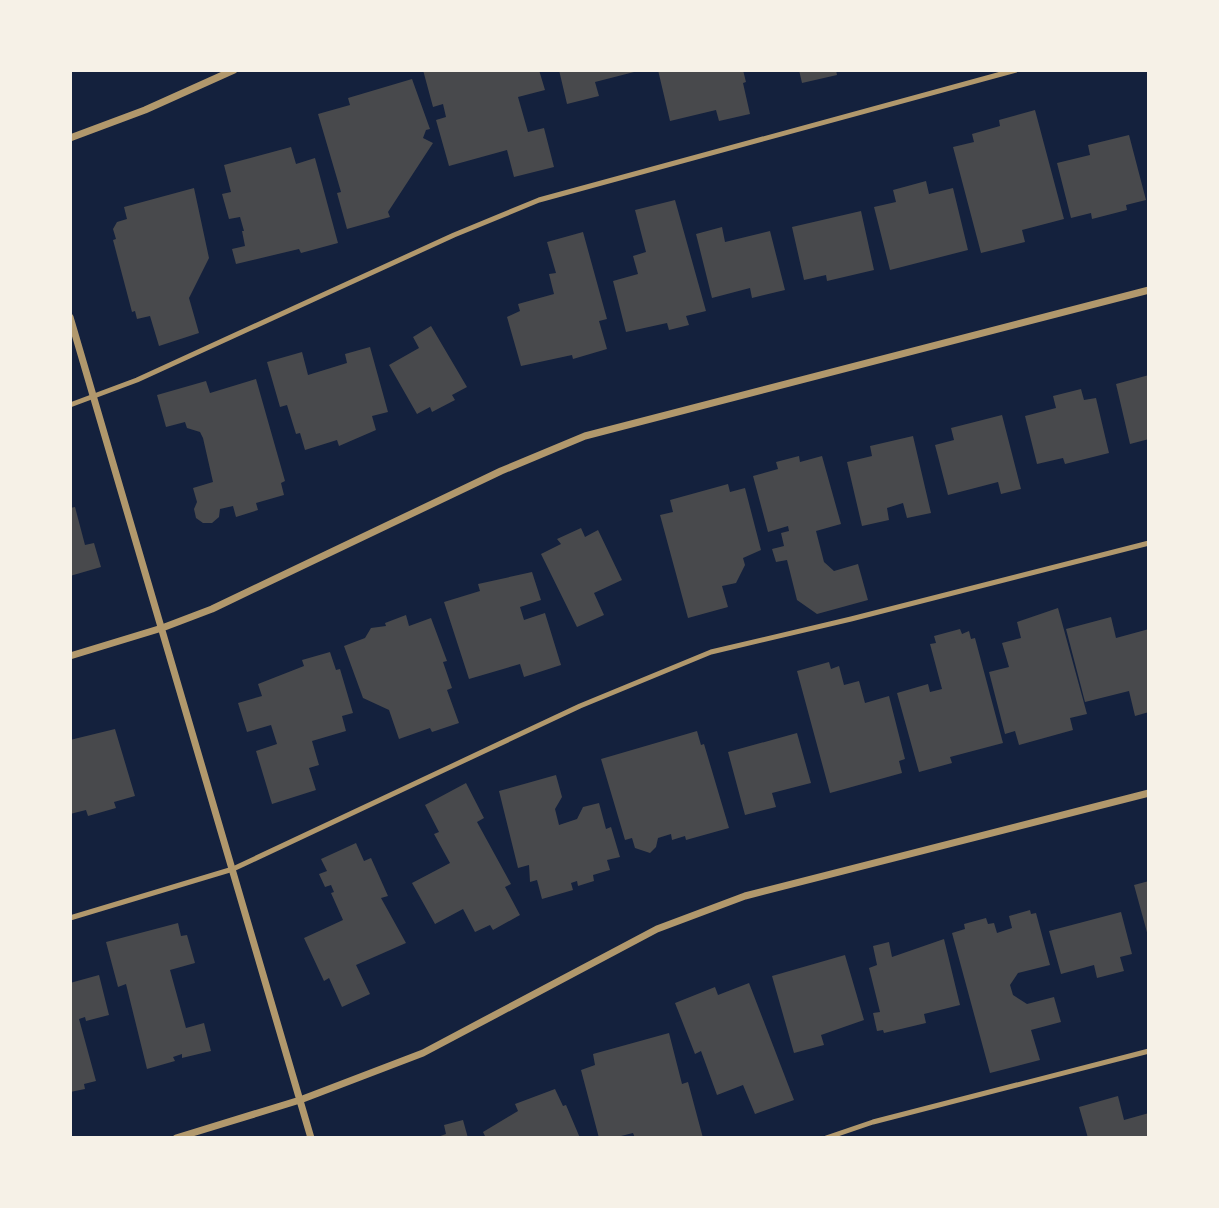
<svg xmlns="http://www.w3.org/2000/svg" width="1219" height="1208" font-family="'Golos Text',sans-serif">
<rect width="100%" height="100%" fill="#14213d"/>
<!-- building -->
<path fill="#48494c" d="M 423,70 L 539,70 L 545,90 L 518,97 L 528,132 L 544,128 L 554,167 L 514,177 L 507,150 L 449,166 L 436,120 L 446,117 L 443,104 L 433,107 Z
M 559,70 L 638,70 L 638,71 L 595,82 L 599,96 L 567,104 Z
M 658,70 L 743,70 L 746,82 L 743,83 L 750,114 L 719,121 L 716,110 L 670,121 Z
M 799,70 L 836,70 L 837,75 L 802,83 Z
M 412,79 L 430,129 L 426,130 L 423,138 L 433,143 L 388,212 L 390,217 L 347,229 L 337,193 L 341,192 L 318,114 L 350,105 L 348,98 Z
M 1035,110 L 1064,219 L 1022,230 L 1025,242 L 981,253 L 953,147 L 974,142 L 972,134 L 1000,126 L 999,120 Z
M 1129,135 L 1146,200 L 1126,205 L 1127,210 L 1092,219 L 1091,213 L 1071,218 L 1057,163 L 1090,155 L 1088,145 Z
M 291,147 L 296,164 L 315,158 L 338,243 L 301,253 L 299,249 L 236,264 L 232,249 L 245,246 L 242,231 L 244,231 L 240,217 L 229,219 L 222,194 L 231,192 L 224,165 Z
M 926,181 L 929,194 L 953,188 L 968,250 L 890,270 L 874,207 L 896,202 L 893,190 Z
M 194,188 L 209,258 L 189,298 L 199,333 L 159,346 L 150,316 L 137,319 L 135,311 L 132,312 L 113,240 L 116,239 L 113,229 L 117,222 L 127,219 L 124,207 Z
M 675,200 L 706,311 L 686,316 L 689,325 L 669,330 L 667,323 L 626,332 L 613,281 L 638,274 L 633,256 L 646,252 L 635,210 Z
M 861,211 L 874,270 L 827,281 L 826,275 L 804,280 L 792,227 Z
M 722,227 L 725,242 L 770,231 L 785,290 L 752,298 L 750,288 L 712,298 L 696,234 Z
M 583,232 L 607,319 L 599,321 L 607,349 L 573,359 L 572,355 L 521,366 L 507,317 L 520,311 L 518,304 L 554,294 L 549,274 L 556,273 L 547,242 Z
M 431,326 L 467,387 L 452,395 L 455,400 L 432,412 L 430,407 L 417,414 L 389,365 L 419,348 L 413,337 Z
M 370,347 L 388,412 L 372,416 L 376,430 L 339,446 L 337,440 L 305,450 L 300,433 L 296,434 L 287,405 L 280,407 L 267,362 L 302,352 L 308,375 L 347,363 L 345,354 Z
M 1149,375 L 1149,439 L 1130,444 L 1116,384 Z
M 256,379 L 285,481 L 281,483 L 284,495 L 256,503 L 258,510 L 236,517 L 233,506 L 220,509 L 219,517 L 212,523 L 203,523 L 196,518 L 194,509 L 197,502 L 193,488 L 213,482 L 203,438 L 200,432 L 187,428 L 185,422 L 166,427 L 157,395 L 206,381 L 210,393 Z
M 1081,389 L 1084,400 L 1096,398 L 1109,453 L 1065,464 L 1063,458 L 1037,464 L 1025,416 L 1056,408 L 1053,396 Z
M 1002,415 L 1021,489 L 1001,494 L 998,482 L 948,495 L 935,445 L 954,440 L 951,428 Z
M 913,436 L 931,513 L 907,518 L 903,503 L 887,508 L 889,520 L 862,526 L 847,462 L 872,456 L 870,446 Z
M 799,456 L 800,462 L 822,456 L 841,524 L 816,531 L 824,562 L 834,571 L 858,564 L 868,600 L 817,614 L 797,600 L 787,560 L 776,562 L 772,549 L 784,546 L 781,533 L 789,531 L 788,526 L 768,532 L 753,476 L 778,469 L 776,462 Z
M 728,484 L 730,492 L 745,488 L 761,550 L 743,558 L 745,565 L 736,583 L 722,586 L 728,607 L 688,618 L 660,515 L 673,512 L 670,500 Z
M 75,507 L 85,545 L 94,543 L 101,567 L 70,576 L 70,508 Z
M 581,528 L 585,537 L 598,530 L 622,580 L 594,593 L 604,615 L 577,627 L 541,554 L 561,544 L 557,539 Z
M 532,572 L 541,600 L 520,607 L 524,620 L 545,613 L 561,665 L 524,677 L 520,664 L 469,679 L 444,602 L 480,591 L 478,584 Z
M 1058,608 L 1087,714 L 1070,718 L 1073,730 L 1019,745 L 1015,731 L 1005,734 L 989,672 L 1009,667 L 1002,643 L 1021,638 L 1017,622 Z
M 406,615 L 409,626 L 431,618 L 447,661 L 443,662 L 452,688 L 447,690 L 459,723 L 432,732 L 430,728 L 399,739 L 389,710 L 363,698 L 344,646 L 365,638 L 371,628 L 386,626 L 385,623 Z
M 1111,617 L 1116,638 L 1149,629 L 1149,712 L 1135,716 L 1129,691 L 1085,702 L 1066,629 Z
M 960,629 L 962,634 L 969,631 L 971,639 L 975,638 L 1003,743 L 950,757 L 952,763 L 919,772 L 897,693 L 928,684 L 930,692 L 942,689 L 930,644 L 936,643 L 934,636 Z
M 330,652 L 336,670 L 340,669 L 353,713 L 342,716 L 346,731 L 312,741 L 319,765 L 309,768 L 316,790 L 272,804 L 256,751 L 277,744 L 271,725 L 247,732 L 238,703 L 262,696 L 258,684 L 304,666 L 302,660 Z
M 829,662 L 831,669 L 839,666 L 844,685 L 859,681 L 865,703 L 889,696 L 905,759 L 899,761 L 902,773 L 830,793 L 797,671 Z
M 115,729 L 135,796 L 114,802 L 116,808 L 88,816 L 86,810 L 70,814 L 70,740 Z
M 697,731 L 701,745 L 704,744 L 729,828 L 686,840 L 685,836 L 672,840 L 671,834 L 658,838 L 656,847 L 650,853 L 635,848 L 632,838 L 625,840 L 601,759 Z
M 797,733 L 811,783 L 772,793 L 776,807 L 745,815 L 728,752 Z
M 556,775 L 562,797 L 555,809 L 559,825 L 577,819 L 583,807 L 599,803 L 606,829 L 611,827 L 620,857 L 607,860 L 610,870 L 593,875 L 594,881 L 578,886 L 577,881 L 571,883 L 573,890 L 542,899 L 537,880 L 530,882 L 529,865 L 518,868 L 499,791 Z
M 466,783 L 484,818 L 477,822 L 511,884 L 505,887 L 520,915 L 493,930 L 490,925 L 475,932 L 463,909 L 435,924 L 412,883 L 450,863 L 434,834 L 439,832 L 425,805 Z
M 356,843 L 364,861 L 371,858 L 388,896 L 381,898 L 406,943 L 356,965 L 370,994 L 342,1007 L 329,978 L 324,981 L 304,938 L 343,920 L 331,893 L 334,892 L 331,885 L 325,887 L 319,874 L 327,871 L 321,859 Z
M 1149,881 L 1149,935 L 1148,936 L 1134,885 Z
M 1030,910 L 1031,914 L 1036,913 L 1050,965 L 1018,973 L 1010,985 L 1013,995 L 1027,1004 L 1054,997 L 1061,1022 L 1031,1030 L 1040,1060 L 990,1073 L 952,933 L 965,929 L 964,924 L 986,918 L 988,924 L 994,923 L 997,933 L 1012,928 L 1009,916 Z
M 1121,912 L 1132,954 L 1120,957 L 1124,971 L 1097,978 L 1094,965 L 1061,974 L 1049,931 Z
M 178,923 L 181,936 L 187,935 L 195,963 L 170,970 L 186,1028 L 204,1023 L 211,1051 L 182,1058 L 182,1054 L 173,1057 L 175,1061 L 147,1069 L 126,984 L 118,987 L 106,942 Z
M 944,939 L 960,1005 L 924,1014 L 926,1023 L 884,1033 L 883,1030 L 877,1031 L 873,1013 L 880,1012 L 869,968 L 877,965 L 873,946 L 889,942 L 892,957 Z
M 845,955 L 864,1020 L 821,1035 L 824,1045 L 794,1053 L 772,976 Z
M 99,975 L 109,1015 L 86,1021 L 85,1017 L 79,1019 L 96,1081 L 84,1084 L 85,1089 L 70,1092 L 70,983 Z
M 749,983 L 794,1100 L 755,1114 L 743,1085 L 717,1095 L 701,1051 L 695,1054 L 675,1003 L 715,987 L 718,995 Z
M 669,1033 L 682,1084 L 688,1082 L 703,1138 L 635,1138 L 633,1133 L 613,1138 L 599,1138 L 581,1070 L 595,1065 L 593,1054 Z
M 555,1089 L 563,1106 L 566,1105 L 580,1138 L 486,1138 L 483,1132 L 518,1111 L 515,1104 Z
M 1118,1096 L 1124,1120 L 1149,1113 L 1149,1138 L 1088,1138 L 1079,1107 Z
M 463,1120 L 468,1138 L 435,1138 L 446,1134 L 444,1125 Z"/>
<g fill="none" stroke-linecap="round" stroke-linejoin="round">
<!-- service -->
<path stroke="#b1986c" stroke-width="5" d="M 70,405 L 137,380 L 454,235 L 539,200 L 1016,70
M 70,918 L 233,869 L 580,706 L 711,652 L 851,619 L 1149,543
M 826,1138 L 873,1122 L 1149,1051"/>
<!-- minor -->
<path stroke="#b1986c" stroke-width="7" d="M 70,138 L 145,110 L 234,70
M 70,317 L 311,1138
M 70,656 L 162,628 L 212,609 L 501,471 L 585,436 L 1149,290
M 176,1138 L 300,1100 L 423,1053 L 657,929 L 745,896 L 1149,793"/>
</g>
<!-- border -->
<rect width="1219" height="1208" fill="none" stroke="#f6f1e7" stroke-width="144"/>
</svg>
